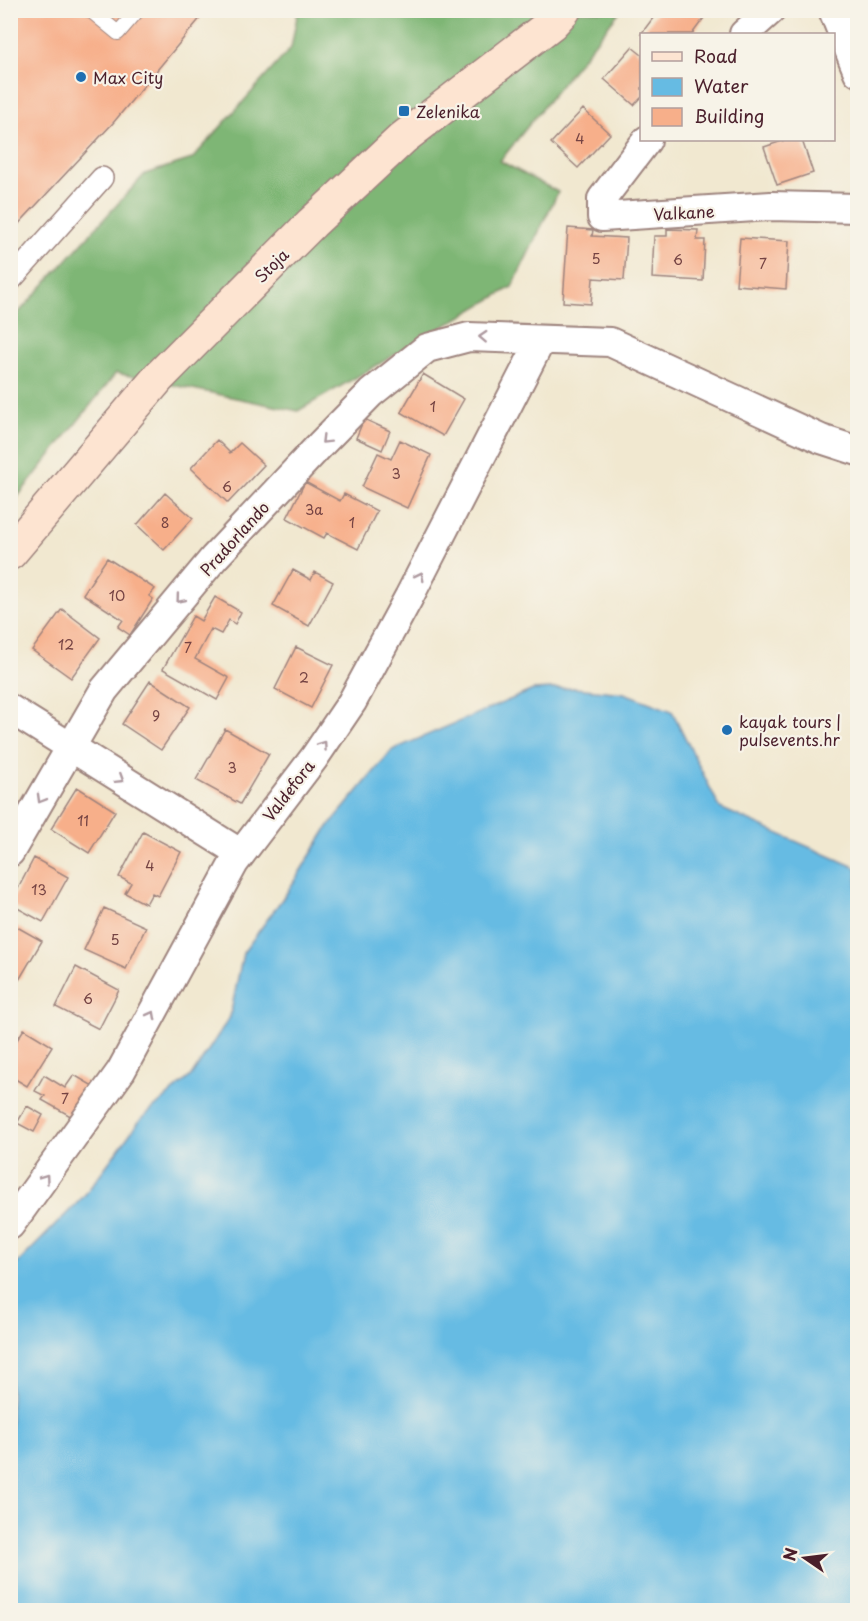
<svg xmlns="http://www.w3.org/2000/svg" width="868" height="1621" font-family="'Playpen Sans',sans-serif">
<rect width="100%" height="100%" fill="#f7f3e8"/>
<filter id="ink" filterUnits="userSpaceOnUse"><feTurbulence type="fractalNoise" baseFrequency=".0167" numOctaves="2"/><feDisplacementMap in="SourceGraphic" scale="12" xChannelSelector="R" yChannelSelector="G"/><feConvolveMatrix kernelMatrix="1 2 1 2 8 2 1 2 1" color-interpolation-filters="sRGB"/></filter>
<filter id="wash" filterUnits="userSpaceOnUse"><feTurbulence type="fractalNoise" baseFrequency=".008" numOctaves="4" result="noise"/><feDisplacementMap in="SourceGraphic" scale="24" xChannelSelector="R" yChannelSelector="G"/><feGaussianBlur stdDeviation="1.35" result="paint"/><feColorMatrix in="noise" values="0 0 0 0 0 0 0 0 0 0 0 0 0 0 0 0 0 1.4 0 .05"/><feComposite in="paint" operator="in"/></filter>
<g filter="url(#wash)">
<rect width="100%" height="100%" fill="#f1e8d0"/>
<!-- forest -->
<path fill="#7eb674" stroke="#646a50" stroke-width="1.5" d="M 298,11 L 620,11 L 500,161 L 558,192 L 512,287 L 298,411 L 116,373 L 11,505 L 10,322 L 145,174 L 192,159 L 291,48 Z"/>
<!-- water -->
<path fill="#66bbe3" stroke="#586d87" stroke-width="1.5" d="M 574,688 L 624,693 L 672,711 L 720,808 L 857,868 L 857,1610 L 11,1610 L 11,1270 L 84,1196 L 141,1119 L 192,1075 L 230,1017 L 243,953 L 288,891 L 328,827 L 392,750 L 533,690 Z"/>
<g id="blocks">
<!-- building -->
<path fill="#f7af8a" d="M 10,10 L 207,10 L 113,123 L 10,233 Z
M 659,10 L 694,10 L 704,18 L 692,34 L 641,34 Z
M 632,47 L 642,55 L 642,97 L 634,105 L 604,79 Z
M 583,109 L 610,134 L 578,168 L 551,143 Z
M 785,140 L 802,140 L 813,173 L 777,185 L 764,147 Z
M 568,228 L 593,230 L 592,236 L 627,238 L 624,280 L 593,278 L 591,304 L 563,302 Z
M 667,229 L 698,230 L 697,240 L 705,240 L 703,281 L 652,278 L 654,236 L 667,236 Z
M 740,238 L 789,241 L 786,289 L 736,285 Z
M 423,374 L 464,399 L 443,436 L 401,412 Z
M 364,419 L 390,431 L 382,450 L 356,438 Z
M 217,440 L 230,453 L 240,443 L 264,465 L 228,503 L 191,468 Z
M 400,440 L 431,455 L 407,508 L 362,487 L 378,453 L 391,459 Z
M 305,482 L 340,501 L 344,494 L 377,511 L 358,549 L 327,533 L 324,538 L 287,518 Z
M 165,493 L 193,518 L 164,550 L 137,525 Z
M 107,558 L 155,589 L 149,596 L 153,599 L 130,635 L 118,627 L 123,620 L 83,594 Z
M 293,570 L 311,580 L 315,572 L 333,582 L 309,626 L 273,606 Z
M 215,597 L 241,612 L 235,624 L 229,620 L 221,634 L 211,629 L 195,659 L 229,678 L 217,700 L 163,669 L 193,616 L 201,621 Z
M 62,609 L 100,638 L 71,678 L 32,650 Z
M 296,647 L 333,665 L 311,708 L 275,689 Z
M 150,681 L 190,707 L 161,750 L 122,724 Z
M 225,729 L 269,754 L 240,804 L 196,780 Z
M 77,787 L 115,811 L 89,853 L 51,829 Z
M 143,832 L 181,852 L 158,896 L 152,893 L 146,904 L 125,893 L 131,883 L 119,877 Z
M 34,858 L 68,877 L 43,922 L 10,904 Z
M 104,908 L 146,927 L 126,969 L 84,950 Z
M 10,923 L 42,941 L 19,980 L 10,975 Z
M 76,967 L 119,990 L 99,1029 L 56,1007 Z
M 24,1029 L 52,1046 L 27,1086 L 10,1076 L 10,1051 Z
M 44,1075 L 65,1088 L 74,1075 L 93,1086 L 74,1118 L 42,1100 L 45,1096 L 35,1091 Z
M 27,1106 L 43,1115 L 34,1132 L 17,1123 Z"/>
</g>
</g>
<g filter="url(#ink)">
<use href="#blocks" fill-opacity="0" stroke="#9e847e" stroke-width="1.5"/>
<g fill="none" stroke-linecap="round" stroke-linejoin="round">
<defs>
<path id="service" d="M 90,10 L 118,33 L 138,10"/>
<path id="pedestrian" d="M 10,281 L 102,178"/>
<path id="minor" d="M 833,10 L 858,72
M 744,34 L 771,10
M 647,140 L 602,199 L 602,217 L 771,206 L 858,208
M 10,709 L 240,853
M 10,852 L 104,690 L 214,558 L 320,445 L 371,393 L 427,348 L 469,337 L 610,342 L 821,439 L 858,451
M 10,1225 L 121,1071 L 234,863 L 314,758 L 352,702 L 409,597 L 541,340"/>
<path id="secondary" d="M 10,553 L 159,377 L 312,223 L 403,138 L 551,24 L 564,10"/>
</defs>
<!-- service casing -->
<use href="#service" stroke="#9e847e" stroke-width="16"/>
<!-- pedestrian casing -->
<use href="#pedestrian" stroke="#9e847e" stroke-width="24"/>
<!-- minor casing -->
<use href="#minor" stroke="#9e847e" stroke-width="32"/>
<!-- secondary casing -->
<use href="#secondary" stroke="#9e847e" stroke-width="36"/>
<!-- service -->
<use href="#service" stroke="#fff" stroke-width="14"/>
<!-- pedestrian -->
<use href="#pedestrian" stroke="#fff" stroke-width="21"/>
<!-- minor -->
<use href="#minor" stroke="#fff" stroke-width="28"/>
<!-- secondary -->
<use href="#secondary" stroke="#fde4d1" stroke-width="33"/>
</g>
<!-- one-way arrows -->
<defs><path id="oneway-chevron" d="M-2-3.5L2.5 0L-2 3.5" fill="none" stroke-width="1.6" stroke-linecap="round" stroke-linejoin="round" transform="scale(1.5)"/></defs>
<g stroke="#ae9aa0">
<use href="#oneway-chevron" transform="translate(483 337) rotate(-177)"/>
<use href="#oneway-chevron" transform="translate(325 440) rotate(135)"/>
<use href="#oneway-chevron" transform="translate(420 576) rotate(-63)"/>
<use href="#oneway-chevron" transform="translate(180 599) rotate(130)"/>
<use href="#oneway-chevron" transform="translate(323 745) rotate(-55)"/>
<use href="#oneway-chevron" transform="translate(120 779) rotate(32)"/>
<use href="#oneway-chevron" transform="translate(41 799) rotate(120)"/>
<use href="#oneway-chevron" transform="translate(152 1015) rotate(-62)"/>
<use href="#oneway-chevron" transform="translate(45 1178) rotate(-55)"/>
</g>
</g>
<!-- markers -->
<g fill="#1f6fb2" stroke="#f7f3e8" stroke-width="2">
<circle cx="81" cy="77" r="6"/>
<rect x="398" y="105" width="12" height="12" rx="3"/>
<circle cx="727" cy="730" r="6"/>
</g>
<g text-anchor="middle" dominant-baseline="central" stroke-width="4.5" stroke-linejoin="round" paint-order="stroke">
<!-- number labels -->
<g font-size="14" fill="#754343">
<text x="580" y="138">4</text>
<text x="596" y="258">5</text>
<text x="678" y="259">6</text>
<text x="763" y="263">7</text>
<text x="433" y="406">1</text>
<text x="396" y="473">3</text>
<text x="227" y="486">6</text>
<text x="314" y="509">3a</text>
<text x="165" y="522">8</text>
<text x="352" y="522">1</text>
<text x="117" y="595">10</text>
<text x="66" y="644">12</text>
<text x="188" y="647">7</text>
<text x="304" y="677">2</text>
<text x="156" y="715">9</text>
<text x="232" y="767">3</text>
<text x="83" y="820">11</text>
<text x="150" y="865">4</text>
<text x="39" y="889">13</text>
<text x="115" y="939">5</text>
<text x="88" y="998">6</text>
<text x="65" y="1098">7</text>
</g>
<!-- poi labels -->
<g font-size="16" fill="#4a1f2b" stroke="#f7f3e8" text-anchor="start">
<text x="93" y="77">Max City</text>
<text x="416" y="111">Zelenika</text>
<text x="739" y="721">kayak tours |<tspan x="739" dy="18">pulsevents.hr</tspan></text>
</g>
<!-- street labels -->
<g font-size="16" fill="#4a1f2b" stroke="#f7f3e8">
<text transform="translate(684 212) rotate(-3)">Valkane</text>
<text transform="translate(271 265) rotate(-45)">Stoja</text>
<text transform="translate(234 538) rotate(-48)">Pradorlando</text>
<text transform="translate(288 790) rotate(-52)">Valdefora</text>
</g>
</g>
<!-- margin -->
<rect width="868" height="1621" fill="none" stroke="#f7f3e8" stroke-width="36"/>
<!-- legend -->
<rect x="640" y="33" width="195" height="108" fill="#f7f3e8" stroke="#b29e9c" stroke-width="1.5"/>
<rect x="652" y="52" width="30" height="9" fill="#fde4d1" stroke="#b29e9c" stroke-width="1.5"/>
<text x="694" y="63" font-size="18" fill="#4a1f2b">Road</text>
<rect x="652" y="78" width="30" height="18" fill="#66bbe3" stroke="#b29e9c" stroke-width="1.5"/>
<text x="694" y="93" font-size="18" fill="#4a1f2b">Water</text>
<rect x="652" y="108" width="30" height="18" fill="#f7af8a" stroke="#b29e9c" stroke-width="1.5"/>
<text x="694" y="123" font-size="18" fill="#4a1f2b">Building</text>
<!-- north arrow -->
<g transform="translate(805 1558) rotate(284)" stroke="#f7f3e8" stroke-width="4.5" paint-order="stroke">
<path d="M0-4.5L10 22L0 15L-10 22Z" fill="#4a1f2b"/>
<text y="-9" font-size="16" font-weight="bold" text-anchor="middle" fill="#4a1f2b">N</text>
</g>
</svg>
